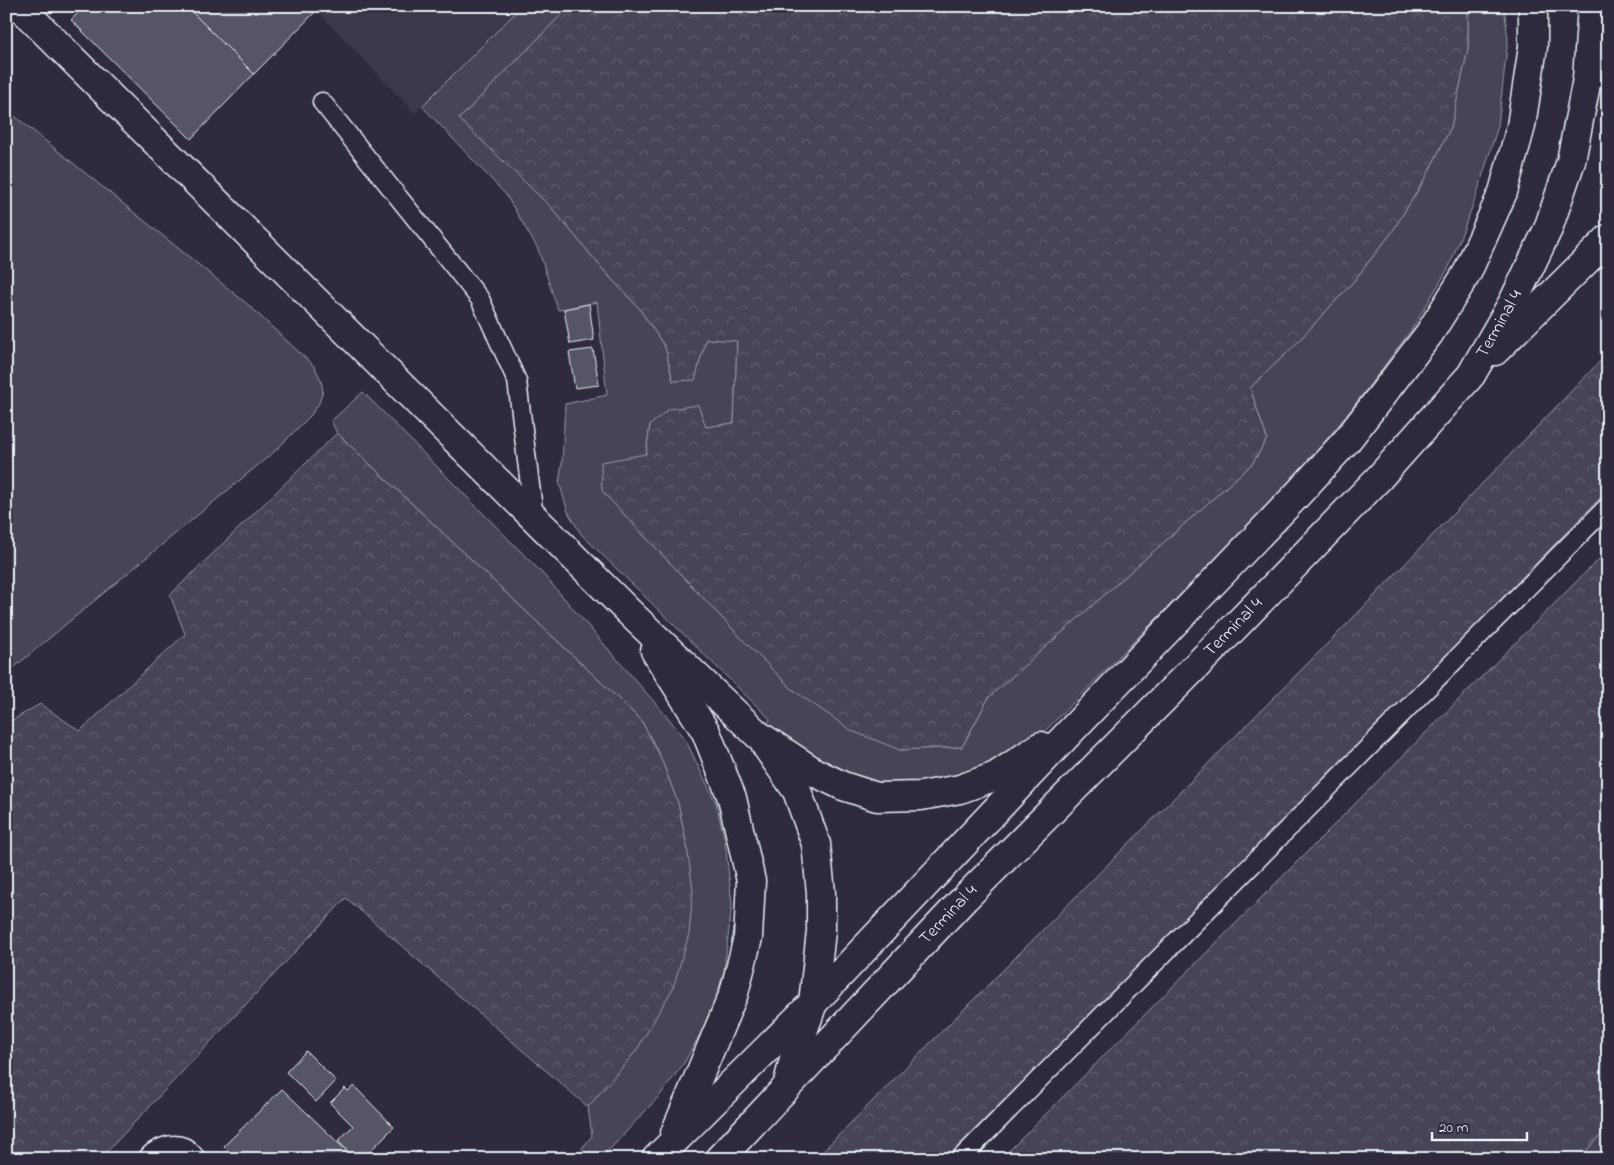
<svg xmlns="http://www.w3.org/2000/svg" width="1614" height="1165" font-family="'Indie Flower',sans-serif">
<defs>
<pattern id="forest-crowns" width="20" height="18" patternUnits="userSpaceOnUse" patternTransform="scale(1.25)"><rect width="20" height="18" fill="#464455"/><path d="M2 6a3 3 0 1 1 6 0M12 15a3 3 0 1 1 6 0" fill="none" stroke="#615f6e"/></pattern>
</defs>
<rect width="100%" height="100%" fill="#2f2a3d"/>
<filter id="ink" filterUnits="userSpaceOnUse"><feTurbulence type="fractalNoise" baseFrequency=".02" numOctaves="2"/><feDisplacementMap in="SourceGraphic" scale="10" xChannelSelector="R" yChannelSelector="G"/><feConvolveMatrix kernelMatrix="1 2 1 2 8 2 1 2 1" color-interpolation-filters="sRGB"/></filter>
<g filter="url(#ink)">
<!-- built -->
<path fill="#3b3749" d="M 312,6 L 522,6 L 415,113 Z"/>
<!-- green -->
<path fill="#464455" stroke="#979aa6" d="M 522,6 L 570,6 L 460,118 L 551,207 L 606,273 L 639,308 L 665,347 L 673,381 L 695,379 L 706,339 L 737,340 L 734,423 L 706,427 L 650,425 L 646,454 L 602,491 L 744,641 L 793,690 L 900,750 L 962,747 L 989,697 L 1252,464 L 1267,439 L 1250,388 L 1292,348 L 1353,282 L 1392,232 L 1426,177 L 1451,127 L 1468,49 L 1468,6 L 1504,6 L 1508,39 L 1498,126 L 1476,197 L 1449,267 L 1412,329 L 1351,410 L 1290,484 L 1041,735 L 1005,764 L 922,788 L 878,784 L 844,773 L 761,735 L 770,719 L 581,534 L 568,512 L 559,482 L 562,464 L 565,404 L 607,395 L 597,302 L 558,310 L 538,249 L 506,195 L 422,106 Z
M 6,109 L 246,303 L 314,366 L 321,380 L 323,391 L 319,403 L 311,415 L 275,451 L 6,674 Z
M 363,392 L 542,573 L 670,720 L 686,741 L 716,803 L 725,841 L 732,904 L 724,971 L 711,1015 L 684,1063 L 661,1094 L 601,1159 L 588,1159 L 582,1148 L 592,1136 L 588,1107 L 636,1051 L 687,847 L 678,803 L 660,756 L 641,720 L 337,433 L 331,421 Z
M 1608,1128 L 1608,1159 L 1578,1159 Z"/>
<!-- forest -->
<path fill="url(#forest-crowns)" stroke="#979aa6" d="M 570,6 L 1468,6 L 1468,49 L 1451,127 L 1426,177 L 1392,232 L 1353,282 L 1292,348 L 1250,388 L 1267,439 L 1252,464 L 989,697 L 962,747 L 900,750 L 852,731 L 793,690 L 744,641 L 602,491 L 601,462 L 646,454 L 650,425 L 669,409 L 698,405 L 706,427 L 734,423 L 737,341 L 706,339 L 695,380 L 673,381 L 665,347 L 639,308 L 606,273 L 551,207 L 459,119 Z
M 1608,353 L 1608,490 L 953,1159 L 815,1159 L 1352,619 Z
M 337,433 L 641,720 L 660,756 L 678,803 L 687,847 L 693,890 L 689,934 L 673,988 L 636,1051 L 588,1107 L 346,898 L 100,1159 L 6,1159 L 6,724 L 40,704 L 80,731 L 185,634 L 170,595 Z
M 1608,550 L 1608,1128 L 1578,1159 L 1001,1159 Z"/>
<!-- building -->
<path fill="#575565" stroke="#e8f1f8" d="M 85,6 L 186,6 L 254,74 L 191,139 L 71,20 Z
M 186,6 L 315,6 L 318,9 L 254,74 Z
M 589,304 L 594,340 L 570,344 L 564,309 Z
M 593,349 L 599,385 L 575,388 L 569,352 Z
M 306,1051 L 336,1081 L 316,1102 L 286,1072 Z
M 354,1086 L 394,1127 L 362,1159 L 355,1159 L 338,1141 L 353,1126 L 330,1103 L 345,1088 L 348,1091 Z
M 282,1089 L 352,1156 L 349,1159 L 236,1159 L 224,1146 Z
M 418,1151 L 425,1159 L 410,1159 Z"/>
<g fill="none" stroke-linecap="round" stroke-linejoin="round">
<defs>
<path id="service" d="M 322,102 L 480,299 L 517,381 L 534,517
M 147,1159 C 154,1148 172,1142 184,1147 C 189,1149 193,1155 197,1159
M 960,1159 L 1608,506"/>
<g id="minor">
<path d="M 19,6 L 633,616 L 758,735 L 814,772 L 843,786 L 877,797 L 921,796 L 960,789 L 996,776 L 1041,746"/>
<path d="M 1495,351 L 1608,239"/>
<path d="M 655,651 L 706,732 L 732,798 L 751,881 L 748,938 L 734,993 L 675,1133"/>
<path d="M 766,746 L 797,791 L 816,844 L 821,893 L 821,931 L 813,1003 L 795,1055 L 788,1083"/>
<path d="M 656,1159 L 813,1003 L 1085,716 L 1295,497 L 1348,439 L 1429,334 L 1467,273 L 1503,192 L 1521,126 L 1533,47 L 1533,6"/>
<path id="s1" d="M 719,1159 L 965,898 L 1228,634 L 1379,478 L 1471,375 L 1513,302 L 1548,229 L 1571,161 L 1587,79 L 1592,6"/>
</g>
</defs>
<!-- service casing -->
<use href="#service" stroke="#e8f1f8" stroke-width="21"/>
<!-- minor casing -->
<use href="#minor" stroke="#e8f1f8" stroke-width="31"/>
<!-- service -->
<use href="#service" stroke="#2f2a3d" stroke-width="18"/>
<!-- minor -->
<use href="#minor" stroke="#2f2a3d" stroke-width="28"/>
</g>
</g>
<g text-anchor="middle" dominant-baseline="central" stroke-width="4.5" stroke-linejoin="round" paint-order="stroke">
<!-- street labels -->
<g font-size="18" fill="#e8f1f8" stroke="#2f2a3d">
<text stroke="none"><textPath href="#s1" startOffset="1145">Terminal 4</textPath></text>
<text stroke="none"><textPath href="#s1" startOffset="740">Terminal 4</textPath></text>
<text stroke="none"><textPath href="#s1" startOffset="335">Terminal 4</textPath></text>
</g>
</g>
<!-- margin -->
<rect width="1614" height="1165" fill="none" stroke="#2f2a3d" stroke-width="25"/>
<rect x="12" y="12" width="1589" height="1140" fill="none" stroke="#e8f1f8" stroke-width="2" filter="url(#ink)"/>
<!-- scale -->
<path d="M1432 1132v8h95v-8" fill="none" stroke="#e8f1f8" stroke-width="2.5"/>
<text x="1439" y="1132" font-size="15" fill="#e8f1f8" stroke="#2f2a3d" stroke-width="4" paint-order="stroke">20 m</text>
</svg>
